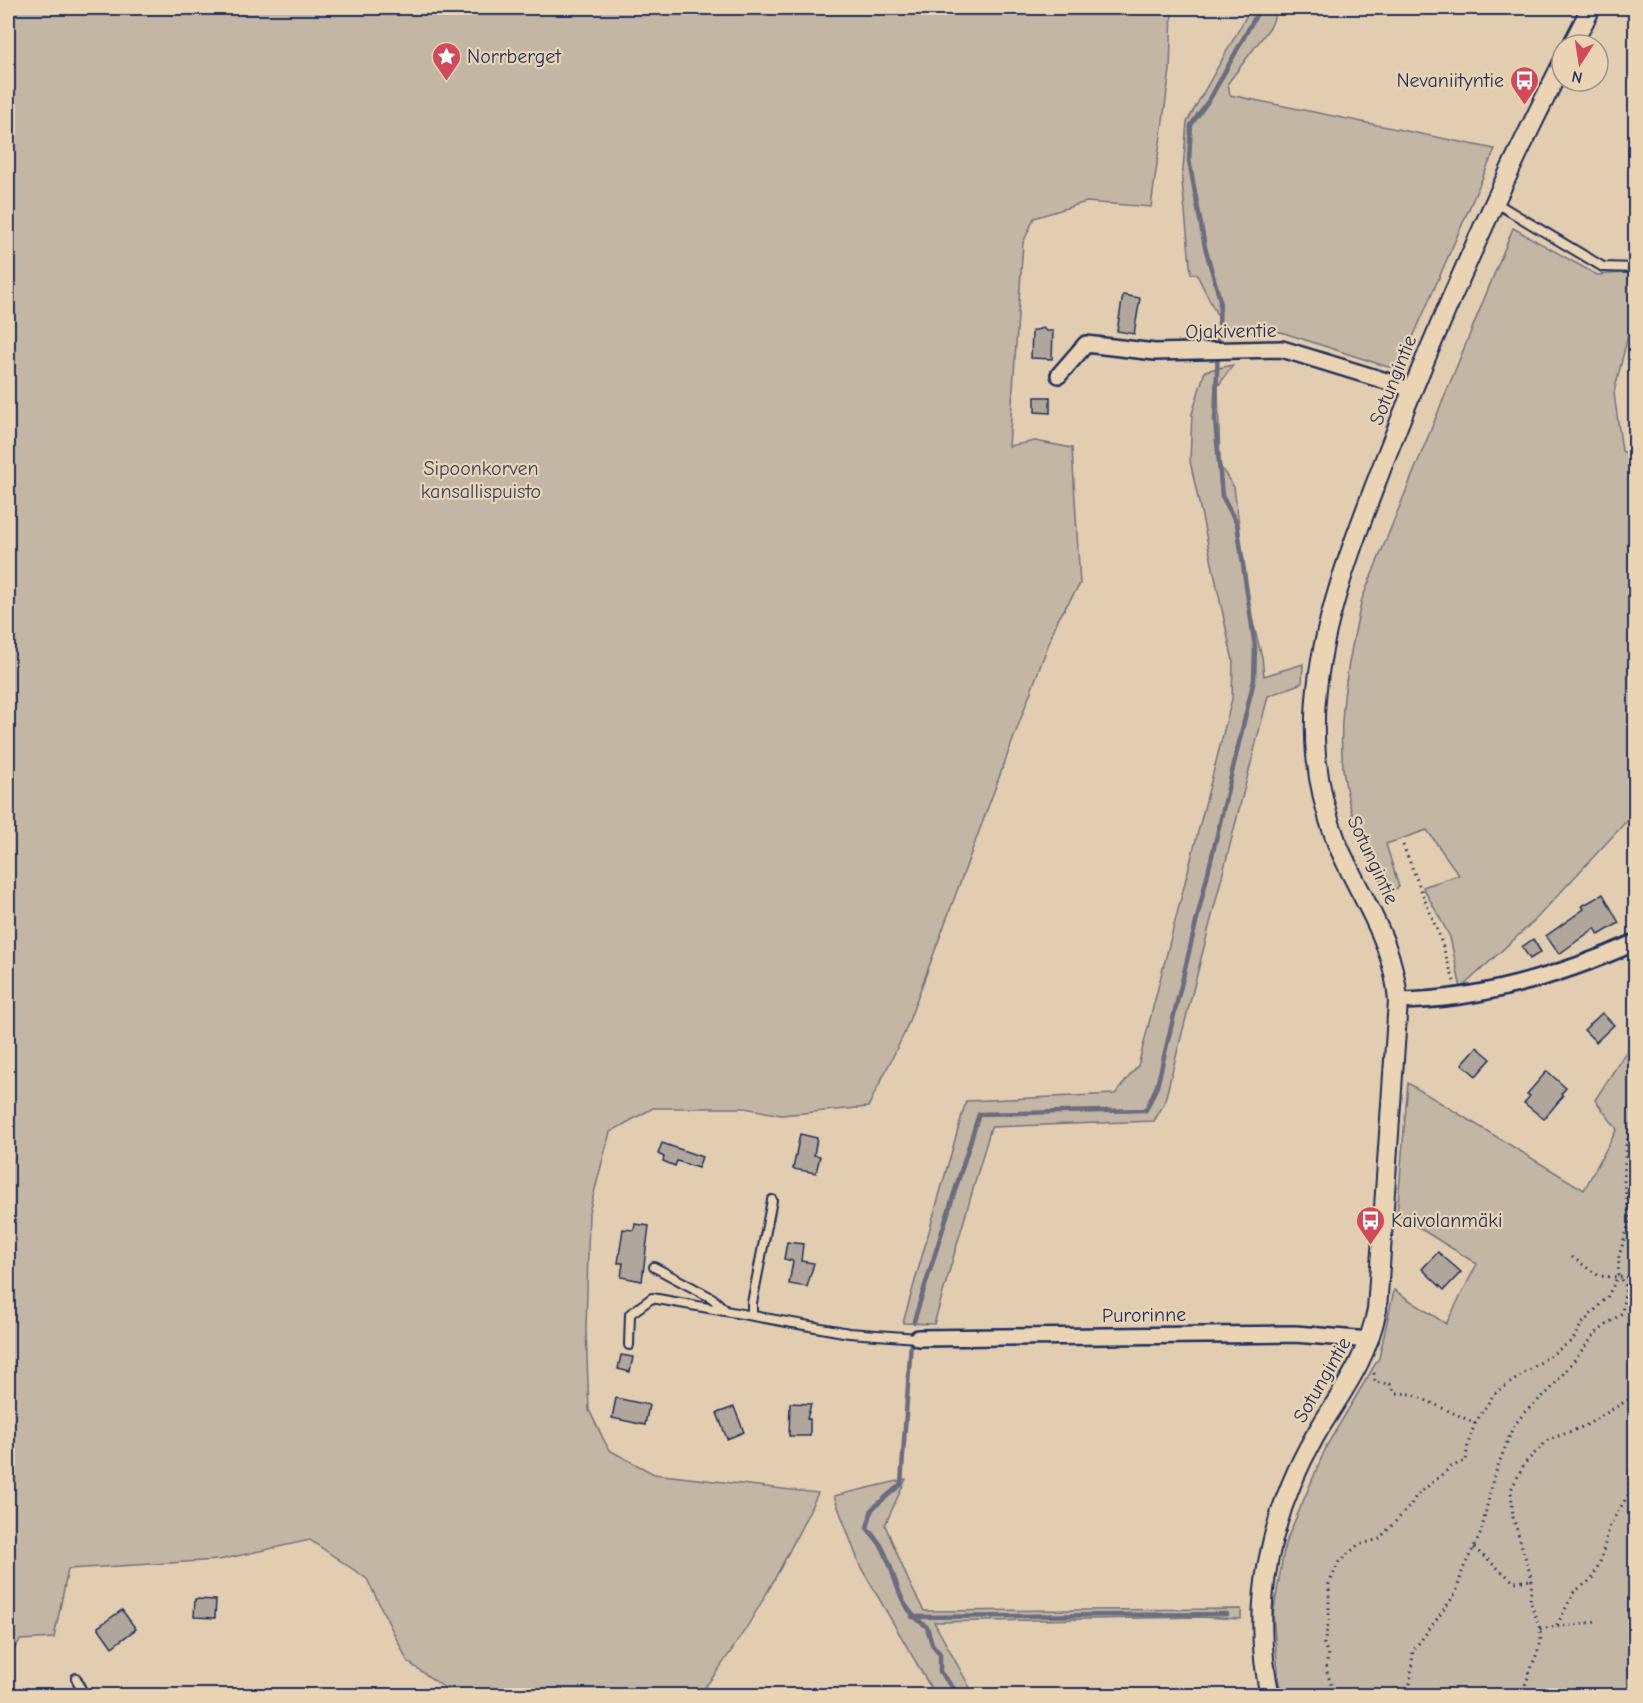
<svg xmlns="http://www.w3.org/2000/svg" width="1643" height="1703" font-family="'Comic Neue',sans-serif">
<rect width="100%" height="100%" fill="#e2cdb0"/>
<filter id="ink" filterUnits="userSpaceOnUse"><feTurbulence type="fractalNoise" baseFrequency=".0167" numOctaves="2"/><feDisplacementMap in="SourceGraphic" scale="12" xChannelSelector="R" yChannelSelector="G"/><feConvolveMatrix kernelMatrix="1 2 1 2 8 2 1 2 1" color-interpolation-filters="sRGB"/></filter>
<g filter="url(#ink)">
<!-- green -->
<path fill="#c4b6a4" stroke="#707281" stroke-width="1.5" d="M 8,8 L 1172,8 L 1170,70 L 1151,207 L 1086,202 L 1034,218 L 1023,243 L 1009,446 L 1035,441 L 1072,448 L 1080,584 L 1057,621 L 904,1034 L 868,1107 L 781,1115 L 745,1108 L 653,1108 L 610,1132 L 589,1212 L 586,1330 L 589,1410 L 609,1450 L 654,1474 L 818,1493 C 784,1564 748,1634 699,1695 L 455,1695 L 408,1662 L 367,1579 L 310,1540 L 219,1560 L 68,1569 L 54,1638 L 20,1640 L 8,1659 Z
M 1251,8 L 1278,8 L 1271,26 L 1228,83 L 1230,95 L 1495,149 L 1400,367 L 1388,367 L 1281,332 L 1226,333 L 1196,273 L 1191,274 L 1182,181 L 1187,122 Z
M 1513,228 L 1597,275 L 1635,272 L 1635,306 L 1614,393 L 1622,451 L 1635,458 L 1635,812 L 1535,920 L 1461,988 L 1450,937 L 1423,887 L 1459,875 L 1427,830 L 1386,844 L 1399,887 L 1389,893 C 1324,790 1337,712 1362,599 Z
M 1233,365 L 1218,386 L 1220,466 L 1234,487 L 1251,615 L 1262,657 L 1264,676 L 1303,664 L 1302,683 L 1268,696 L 1164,1104 L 1154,1121 L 991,1127 L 934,1324 L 903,1323 L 966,1101 L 1115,1094 L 1138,1066 L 1232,699 L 1233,661 L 1190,461 L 1192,414 L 1205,371 Z
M 1635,1038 L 1635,1695 L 1283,1695 L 1279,1683 L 1273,1615 L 1285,1544 L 1327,1445 L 1379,1358 L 1394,1290 L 1446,1324 L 1477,1264 L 1397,1214 L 1408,1083 L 1584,1190 L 1617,1129 L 1595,1100 Z
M 906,1479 L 885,1525 L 909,1582 L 924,1611 L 1241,1609 L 1241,1619 L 1198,1617 L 934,1622 L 974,1695 L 935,1695 L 860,1566 L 834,1496 Z"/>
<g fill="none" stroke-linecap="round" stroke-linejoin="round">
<!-- stream -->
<path stroke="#6a6d7f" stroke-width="4.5" d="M 914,1321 L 979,1114 L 1146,1110 L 1157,1086 L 1254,680 L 1255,647 L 1237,524 L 1222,496 L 1215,420 L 1220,300 L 1205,247 L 1189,160 L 1191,125 L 1211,97 L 1260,8
M 911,1342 L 901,1484 L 872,1509 L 867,1528 C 872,1534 878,1540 882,1547 C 899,1579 894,1604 927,1627 L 932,1644 L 940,1654 L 940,1672 L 960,1696
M 912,1617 L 1227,1614"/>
</g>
<!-- building -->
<path fill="#b0a69b" stroke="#1b2f5e" stroke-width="1.5" d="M 1123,295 L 1140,298 L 1134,334 L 1117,331 Z
M 1043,328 L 1046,331 L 1053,331 L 1052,359 L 1031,358 L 1032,331 Z
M 1035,397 L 1050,397 L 1050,413 L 1035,412 Z
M 1603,894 L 1619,923 L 1599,935 L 1595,928 L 1559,954 L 1546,936 L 1584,909 L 1582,906 Z
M 1533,939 L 1541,952 L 1530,959 L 1522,947 Z
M 1602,1013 L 1614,1025 L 1596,1042 L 1584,1030 Z
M 1477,1047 L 1491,1059 L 1476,1076 L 1462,1064 Z
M 1547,1071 L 1566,1088 L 1561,1094 L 1563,1096 L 1544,1119 L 1524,1103 L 1530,1096 L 1527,1094 Z
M 800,1134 L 817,1138 L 814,1155 L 820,1156 L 816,1173 L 793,1169 Z
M 662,1143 L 702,1157 L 698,1168 L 677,1161 L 675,1166 L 663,1161 L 664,1157 L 658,1154 Z
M 635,1224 L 649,1226 L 642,1281 L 621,1277 L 623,1263 L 618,1263 L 623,1229 L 634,1230 Z
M 787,1242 L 803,1244 L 801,1261 L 814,1263 L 807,1287 L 789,1284 L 793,1261 L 784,1259 Z
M 1438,1252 L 1461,1272 L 1444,1290 L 1422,1269 Z
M 621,1355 L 633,1357 L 630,1372 L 618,1369 Z
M 616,1398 L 649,1405 L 645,1425 L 612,1418 Z
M 790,1403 L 811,1404 L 807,1419 L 810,1419 L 810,1436 L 789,1436 Z
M 734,1407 L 744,1432 L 727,1439 L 717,1413 Z
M 195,1599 L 216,1600 L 215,1618 L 194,1617 Z
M 122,1610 L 136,1629 L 112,1647 L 98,1627 Z"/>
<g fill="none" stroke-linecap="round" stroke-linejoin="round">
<defs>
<path id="service" d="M 1496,203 L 1603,267 L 1636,268
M 654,1267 L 712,1298 L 724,1309
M 752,1315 L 752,1303 L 772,1200
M 629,1345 L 630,1314 L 652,1298 L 849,1333 L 918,1338
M 76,1678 L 84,1696"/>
<path id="minor" d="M 1059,375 L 1086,344 L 1155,352 L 1282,349 L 1412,389
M 1398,1001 C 1481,1000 1560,976 1636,942
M 918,1338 L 1295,1334 L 1370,1340"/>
<path id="tertiary" d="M 1572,45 L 1591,8
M 1270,1696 C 1250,1605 1270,1515 1315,1436 C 1342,1390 1365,1365 1377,1310 L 1398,1001 C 1393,937 1361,900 1337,843 C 1326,815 1319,786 1316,755 C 1307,653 1350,552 1385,459 C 1437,325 1497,192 1562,64"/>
</defs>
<!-- service casing -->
<use href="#service" stroke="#1b2f5e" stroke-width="12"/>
<!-- minor casing -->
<use href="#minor" stroke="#1b2f5e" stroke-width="20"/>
<!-- tertiary casing -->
<use href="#tertiary" stroke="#1b2f5e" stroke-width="22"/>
<!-- path -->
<path stroke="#1b2f5e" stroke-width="3" stroke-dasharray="1.5 4.5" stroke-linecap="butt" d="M 1403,845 L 1439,935 L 1454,981
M 1572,1257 L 1599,1276 L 1636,1278
M 1374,1373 L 1375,1382 L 1390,1384 L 1396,1393 L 1412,1394 L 1475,1423 L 1494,1394 L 1573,1340 L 1581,1325 L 1608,1296 L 1618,1276 L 1619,1256 L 1630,1220 L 1624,1182 L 1626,1144 L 1636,1117
M 1630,1492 L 1636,1488
M 1474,1548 L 1514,1582 L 1532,1580
M 1557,1625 L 1574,1592 L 1592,1579 L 1600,1562 L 1610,1525 L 1630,1492 L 1628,1474 L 1636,1464
M 1540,1629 C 1560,1624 1579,1627 1598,1620
M 1335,1696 L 1326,1669 L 1328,1654 L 1324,1644 L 1329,1620 L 1329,1584 L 1339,1562 L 1358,1545 L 1379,1539 L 1410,1506 L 1416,1496 L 1451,1467 L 1466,1460 L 1468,1444 L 1475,1423
M 1409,1696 L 1413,1651 L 1456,1593 L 1463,1569 L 1481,1533 L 1493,1479 L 1513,1427 L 1525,1412 L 1550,1390 L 1596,1333 L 1622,1313 L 1626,1286 L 1618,1276
M 1521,1696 L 1541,1642 L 1540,1629 L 1530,1601 L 1532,1580 L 1513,1517 L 1511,1490 L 1524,1464 L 1548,1440 L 1585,1426 L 1636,1395"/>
<!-- service -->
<use href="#service" stroke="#ead4b3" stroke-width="8"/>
<!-- minor -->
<use href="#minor" stroke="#ead4b3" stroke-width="15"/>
<!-- tertiary -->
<use href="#tertiary" stroke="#ead4b3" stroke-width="18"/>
</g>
</g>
<!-- icons -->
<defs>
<symbol id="sight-pin" viewBox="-11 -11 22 30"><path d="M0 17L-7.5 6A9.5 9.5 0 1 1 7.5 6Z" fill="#d1495b" stroke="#ead4b3"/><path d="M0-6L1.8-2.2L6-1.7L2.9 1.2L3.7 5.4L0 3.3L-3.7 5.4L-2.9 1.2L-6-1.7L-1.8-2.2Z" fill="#fff"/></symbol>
<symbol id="bus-pin" viewBox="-11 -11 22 30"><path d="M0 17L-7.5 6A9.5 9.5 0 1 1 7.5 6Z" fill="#d1495b" stroke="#ead4b3"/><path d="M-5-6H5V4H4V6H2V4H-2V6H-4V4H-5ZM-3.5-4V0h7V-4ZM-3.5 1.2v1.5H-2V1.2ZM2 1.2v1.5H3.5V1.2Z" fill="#fff"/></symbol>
</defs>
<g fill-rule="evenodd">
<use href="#sight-pin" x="430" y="40" width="33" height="45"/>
<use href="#bus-pin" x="1508" y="64" width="33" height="45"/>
<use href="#bus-pin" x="1354" y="1204" width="33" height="45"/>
</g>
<g text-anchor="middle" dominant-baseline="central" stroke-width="4.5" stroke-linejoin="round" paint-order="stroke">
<!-- poi labels -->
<g font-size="20" fill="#1b2f5e" stroke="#ead4b3" text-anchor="start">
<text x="467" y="56">Norrberget</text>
<text x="1504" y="80" text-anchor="end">Nevaniityntie</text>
<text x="1391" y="1220">Kaivolanmäki</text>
</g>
<!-- street labels -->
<g font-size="20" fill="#1b2f5e" stroke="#ead4b3">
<text transform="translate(1231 331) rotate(-1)">Ojakiventie</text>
<text transform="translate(1393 380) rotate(-68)">Sotungintie</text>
<text transform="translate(1373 860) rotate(65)">Sotungintie</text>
<text transform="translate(1144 1315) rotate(-1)">Purorinne</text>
<text transform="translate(1322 1380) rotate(-60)">Sotungintie</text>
</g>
<!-- park labels -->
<g font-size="20" fill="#344368" stroke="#ead4b3">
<text x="481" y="468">Sipoonkorven<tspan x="481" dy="23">kansallispuisto</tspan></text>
</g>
</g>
<!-- margin -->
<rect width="1643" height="1703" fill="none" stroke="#ead4b3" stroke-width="30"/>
<rect x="15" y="15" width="1613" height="1673" fill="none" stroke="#1b2f5e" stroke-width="2" filter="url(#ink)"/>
<!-- north arrow -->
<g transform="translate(1580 63) rotate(192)"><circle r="28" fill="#ead4b3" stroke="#979291" stroke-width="1.5"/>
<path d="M0-4.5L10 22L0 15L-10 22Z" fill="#d1495b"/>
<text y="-9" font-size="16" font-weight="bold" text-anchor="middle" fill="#1b2f5e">N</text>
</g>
</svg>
